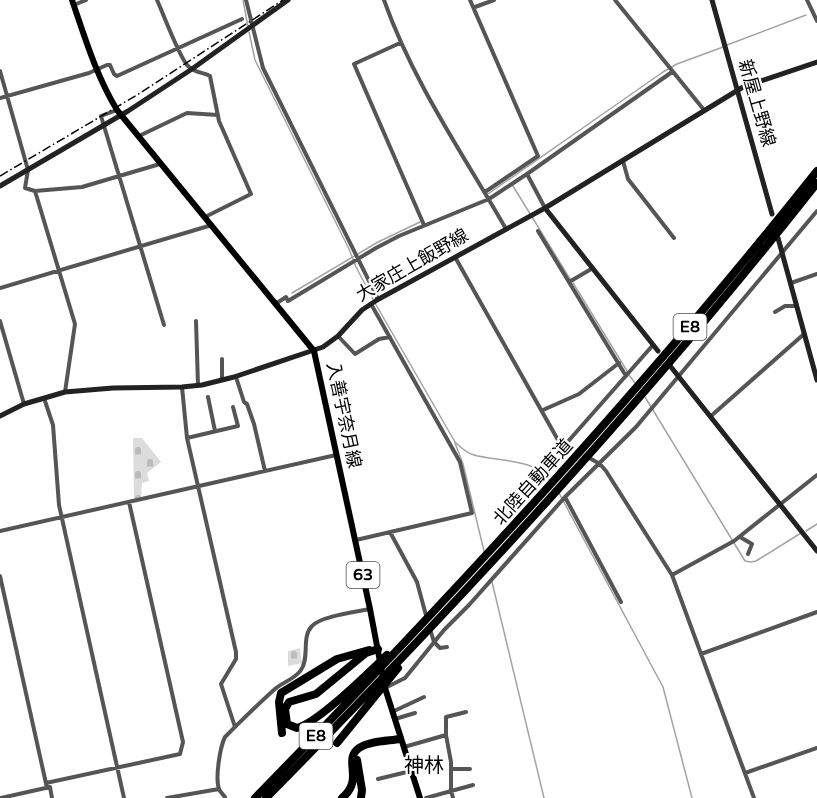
<svg xmlns="http://www.w3.org/2000/svg" width="817" height="798" font-family="'Varela Round','Noto Sans JP',sans-serif">
<defs>
<pattern id="cemetery-stones" width="16" height="16" patternUnits="userSpaceOnUse" patternTransform="scale(1.5)"><rect width="16" height="16" fill="#dcdcdc"/><path d="M2 7V4a2 2 0 0 1 4 0v3zM10 15v-3a2 2 0 0 1 4 0v3z" fill="#bbb"/></pattern>
</defs>
<rect width="100%" height="100%" fill="#fff"/>
<!-- cemetery -->
<path fill="url(#cemetery-stones)" d="M 133,438 L 142,438 L 161,462 L 147,473 L 149,481 L 142,483 L 141,497 L 134,499 Z
M 300,648 L 302,663 L 288,666 L 288,651 Z"/>
<g fill="none" stroke-linecap="round" stroke-linejoin="round">
<!-- stream -->
<path stroke="#a3a3a3" stroke-width="1.5" d="M 243,0 L 248,27
M 249,32 L 255,60 L 349,249 L 356,267 L 373,299
M 727,45 L 806,15
M 513,186 L 570,279
M 488,194 L 663,72 L 677,64 L 723,47
M 573,283 L 627,371
M 292,293 L 378,242 L 420,222
M 375,303 L 455,442 C 460,447 467,453 474,455 C 495,461 536,459 549,479
M 629,375 L 635,383
M 645,397 L 745,561 L 751,562 L 756,561 L 801,533
M 455,443 L 463,464 L 484,551
M 559,493 L 663,687 L 692,798
M 806,531 L 817,524
M 492,582 L 544,798"/>
<!-- street-tunnel -->
<path stroke="#d9d9d9" stroke-width="4" stroke-dasharray="4 2" stroke-linecap="butt" d="M 564,446 L 588,457"/>
<!-- street -->
<path stroke="#555" stroke-width="4" d="M 157,0 C 163,13 180,59 188,66 C 195,73 202,72 210,76 L 219,121 L 251,194 L 205,217
M 246,0 L 263,68 L 378,299
M 384,0 C 413,82 463,154 506,229
M 470,0 L 538,156 L 485,192
M 615,0 L 704,110
M 807,0 L 817,21
M 74,5 L 86,0
M 475,7 L 494,0
M 400,43 L 354,64 L 424,225
M 0,71 L 28,170 L 25,188 L 35,191 L 75,324 L 65,392
M 0,98 L 89,73 L 107,65 L 110,65 L 114,74 L 117,76 L 242,19
M 117,110 L 101,116 L 164,325
M 139,136 L 187,113 L 218,115
M 623,161 L 628,179 L 674,238
M 527,174 L 672,72
M 35,191 L 82,187 L 160,164
M 538,231 L 626,376
M 455,257 L 558,440 L 564,446 L 653,345
M 569,282 L 593,268
M 791,283 L 817,274
M 0,288 L 212,225
M 277,303 L 286,297 L 288,301 L 376,248 L 399,236 L 489,199 L 527,174 L 545,208
M 775,312 L 785,306 L 797,306
M 0,321 L 24,404
M 196,321 L 198,385
M 338,336 L 355,354 L 379,339 L 390,337
M 222,359 L 222,380
M 236,377 L 244,402 L 247,404 L 254,424 L 265,471
M 182,387 L 187,438 L 236,652 L 236,659 L 221,684 L 235,727
M 208,397 L 215,431
M 44,398 L 53,425 L 59,505 L 124,798
M 543,410 L 579,394 L 619,363
M 711,416 L 804,334
M 187,438 L 238,426 L 233,407
M 591,459 L 600,464 L 606,471 L 672,575 L 754,798
M 565,497 L 621,602
M 0,531 L 336,455
M 390,532 L 417,582 L 427,619
M 740,537 L 752,544 L 748,554
M 356,540 L 472,513 L 460,462 L 371,304
M 672,575 L 734,541 L 817,475
M 0,576 L 47,788
M 430,629 L 434,642 L 440,648 L 447,647
M 701,654 L 817,612
M 385,688 L 405,678 L 444,630 L 469,605 L 565,497 L 636,427 L 817,211
M 392,712 L 424,697
M 395,719 L 415,713
M 446,735 L 446,717 L 466,712
M 404,747 L 446,735 L 451,762 L 451,790 L 453,798
M 451,769 L 470,769
M 745,773 L 817,748
M 378,779 L 411,771
M 46,783 L 180,754 L 183,742 L 129,502
M 225,797 C 223,794 220,792 219,789 C 215,778 220,747 225,737 C 241,721 258,704 275,689 C 283,682 295,679 301,670 C 310,657 301,637 312,626 C 321,616 356,612 370,609
M 1,798 L 50,787 L 52,798
M 167,798 L 219,789
M 426,798 L 473,785"/>
<!-- secondary -->
<path stroke="#222" stroke-width="5" d="M 712,0 L 772,214
M 0,186 L 128,111 L 192,69 L 288,0
M 545,208 L 658,351
M 778,238 L 817,380
M 671,367 L 817,551
M 0,416 L 24,404 L 65,392 L 113,388 L 182,387 L 202,385 L 234,377 L 323,347 L 338,336 L 362,310 L 377,300 L 545,208 L 743,87 L 817,62"/>
<!-- primary -->
<path stroke="#000" stroke-width="6" d="M 72,0 C 85,38 96,75 117,110 L 314,351 L 370,609 L 385,688 L 420,798"/>
<!-- highway -->
<path stroke="#000" stroke-width="8" d="M 378,649 L 366,653 L 316,694 L 289,702 L 285,709 L 287,724 L 297,728 C 319,722 369,672 387,655
M 282,733 L 279,702 L 281,693 L 337,659 L 369,650
M 337,743 L 398,668
M 357,760 L 362,790 L 361,798
M 255,798 C 451,597 642,391 817,171
M 266,798 C 458,603 648,398 817,183
M 342,798 C 365,779 342,760 359,748 C 369,741 388,741 400,739"/>
<!-- rail -->
<path stroke="#000" stroke-width="1.5" stroke-dasharray="9 3 1.5 3" stroke-linecap="butt" d="M 0,176 L 137,95 L 283,0"/>
</g>
<g text-anchor="middle" dominant-baseline="central" stroke-width="4.5" stroke-linejoin="round" paint-order="stroke">
<!-- shield labels -->
<g fill="#fff" stroke="#4c4c4c" stroke-width="1.5">
<rect x="673.5" y="314" width="33" height="26" rx="4.5"/>
<rect x="346.5" y="562" width="33" height="26" rx="4.5"/>
<rect x="299.5" y="723" width="33" height="26" rx="4.5"/>
</g>
<g font-size="16" font-weight="bold" fill="#000">
<text x="690" y="327">E8</text>
<text x="363" y="575">63</text>
<text x="316" y="736">E8</text>
</g>
<!-- street labels -->
<g font-size="18" fill="#000" stroke="#fff">
<text transform="translate(757 103) rotate(74)">新屋上野線</text>
<text transform="translate(412 265) rotate(-30)">大家庄上飯野線</text>
<text transform="translate(344 415) rotate(78)">入善宇奈月線</text>
<text transform="translate(533 482) rotate(-48)">北陸自動車道</text>
</g>
<!-- neighbourhood labels -->
<g font-size="20" fill="#000" stroke="#fff">
<text x="424" y="766">神林</text>
</g>
</g>
</svg>
